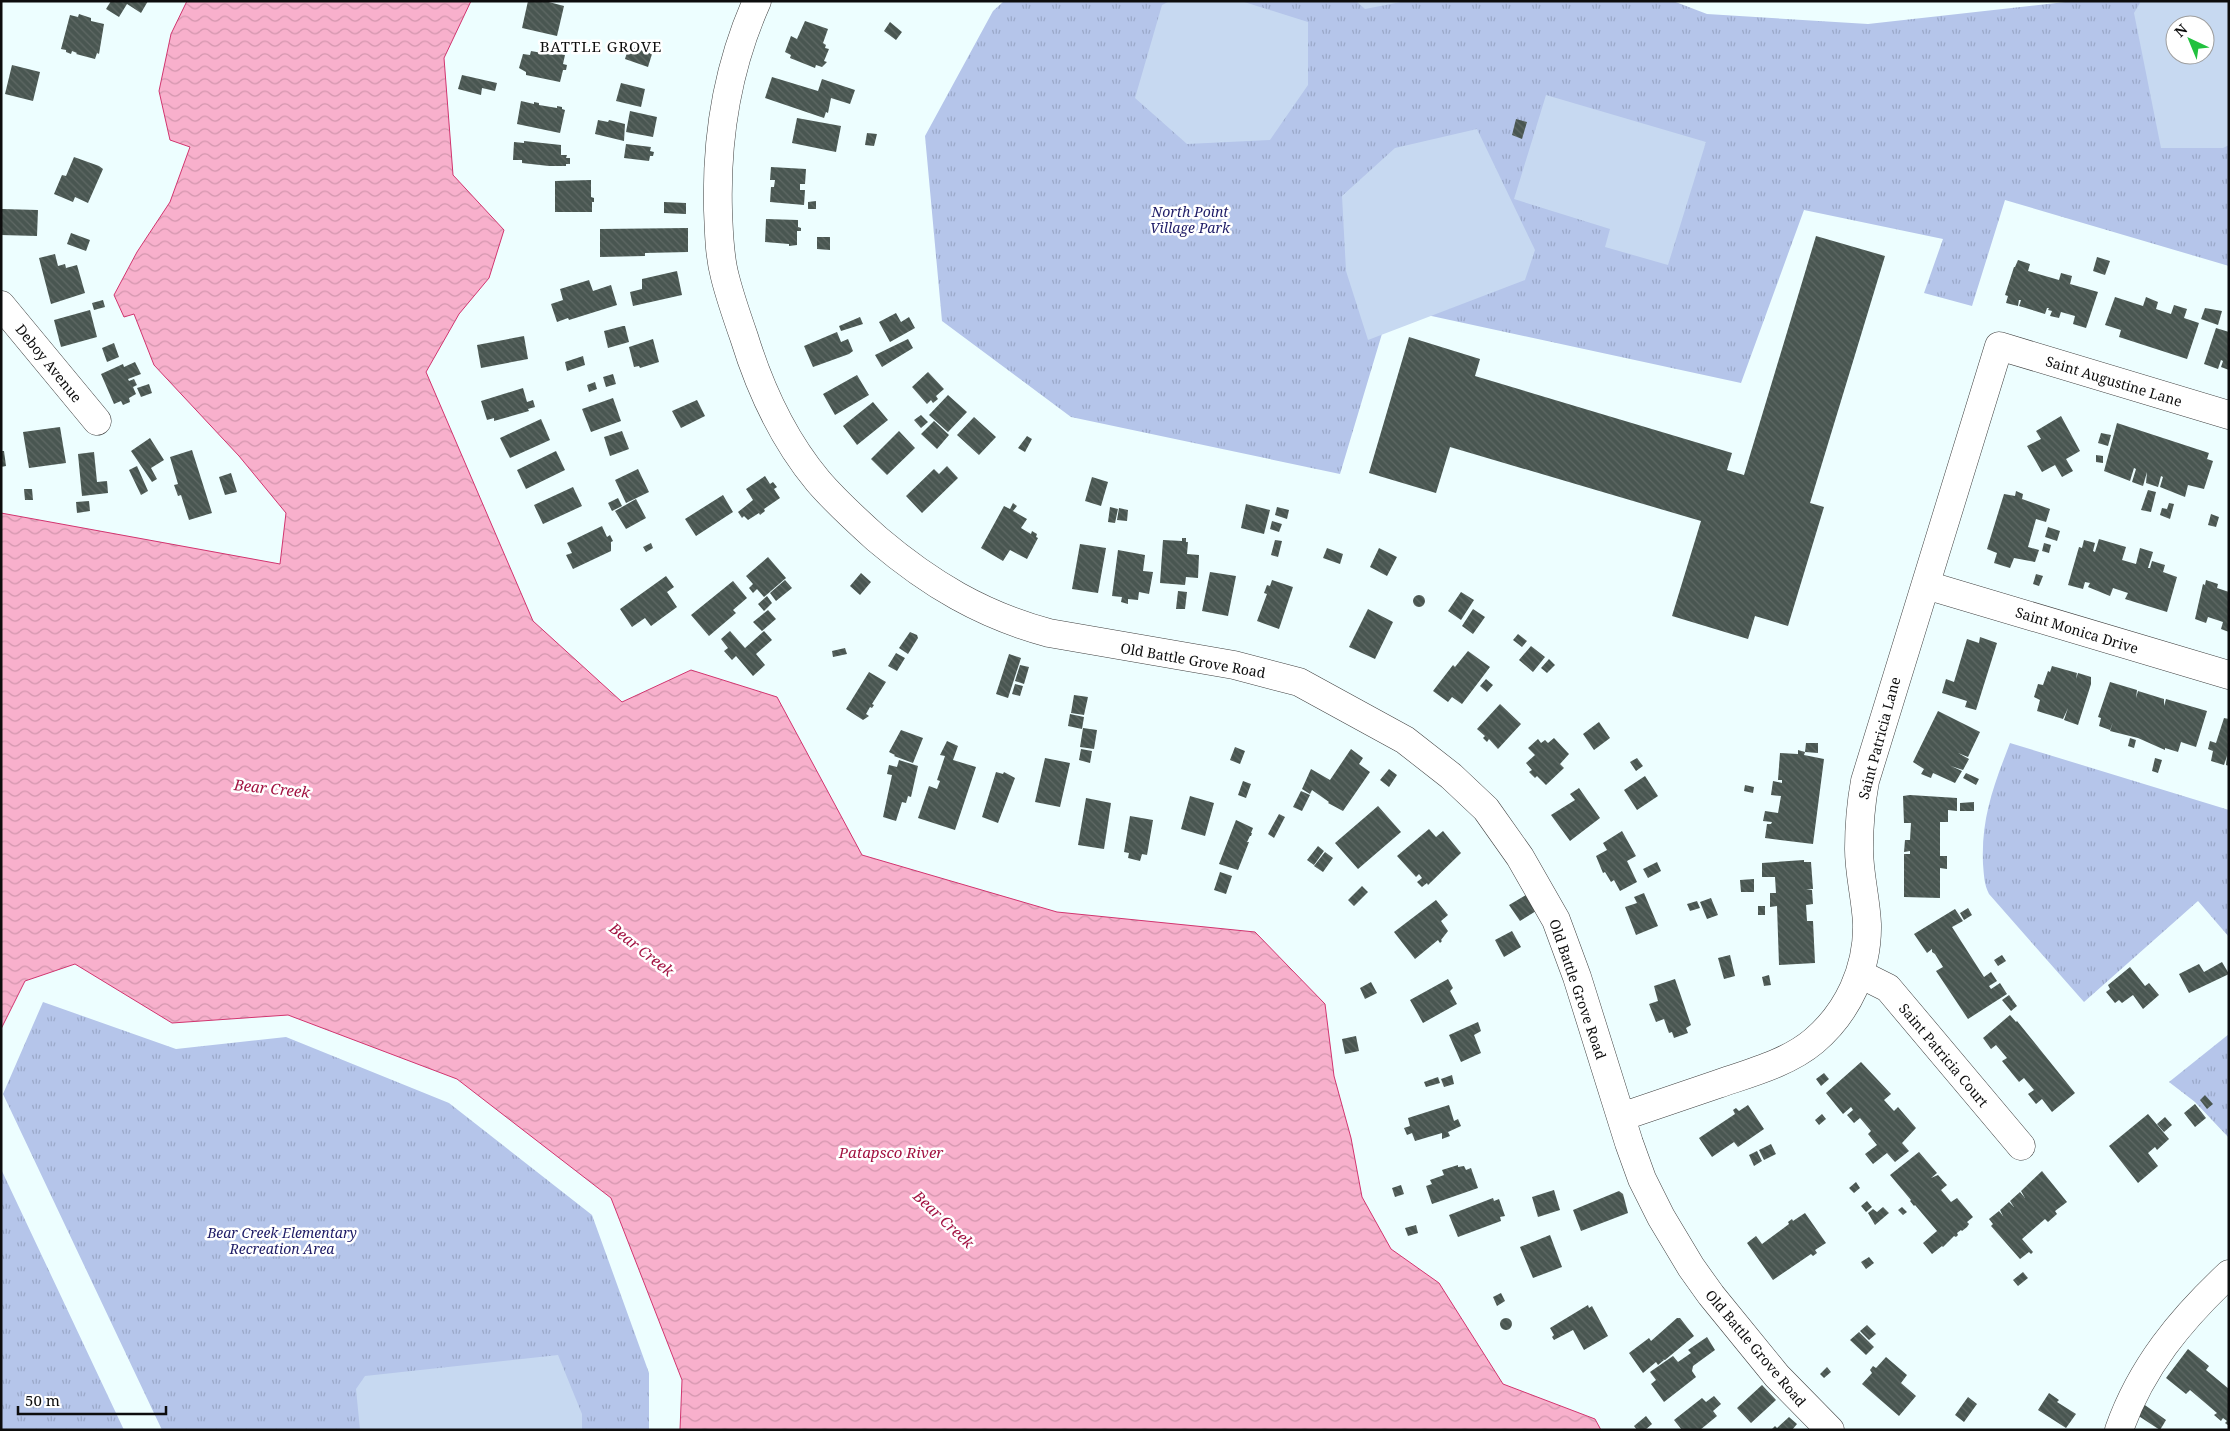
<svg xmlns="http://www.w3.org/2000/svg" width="2230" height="1431" font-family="'Noto Serif',serif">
<defs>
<pattern id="park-tufts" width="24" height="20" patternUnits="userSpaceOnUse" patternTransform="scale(1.25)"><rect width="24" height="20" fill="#b5c5ea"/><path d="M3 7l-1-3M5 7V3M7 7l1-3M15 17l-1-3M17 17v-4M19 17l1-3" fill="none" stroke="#9aa8c8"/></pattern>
<pattern id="water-waves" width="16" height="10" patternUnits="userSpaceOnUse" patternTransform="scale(1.25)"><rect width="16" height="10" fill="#f8b0cc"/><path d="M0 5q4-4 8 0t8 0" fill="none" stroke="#d396ae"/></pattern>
<pattern id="building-back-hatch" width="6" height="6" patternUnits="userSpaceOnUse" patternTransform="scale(1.25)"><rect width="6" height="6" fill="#495651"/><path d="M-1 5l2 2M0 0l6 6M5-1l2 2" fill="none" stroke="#5f6965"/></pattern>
</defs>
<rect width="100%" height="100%" fill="#edfeff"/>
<!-- park -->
<path fill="url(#park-tufts)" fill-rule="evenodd" d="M 1004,1 L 1673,1 L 1707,14 L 1868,24 L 2074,1 L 2229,1 L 2229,266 L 2005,200 L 1972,306 L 1924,293 L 1943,239 L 1804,210 L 1741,383 L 1390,307 L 1340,474 L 1071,417 L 942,321 L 925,136 L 993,11 ZM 2175,25 L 2205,25 L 2205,55 L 2175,55 Z
M 2010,743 L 2229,810 L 2229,937 L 2198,901 L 2084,1002 L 1989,894 C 1984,884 1984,875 1983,864 C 1981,817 1994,785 2010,743 Z
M 43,1002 L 176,1049 L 286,1037 L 449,1103 L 592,1215 L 649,1373 L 649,1430 L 162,1430 L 3,1094 Z
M 2229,1034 L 2229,1138 L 2195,1102 L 2169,1082 Z
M 1,1169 L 124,1430 L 1,1430 Z"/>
<!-- pitch -->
<path fill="#c7d9f1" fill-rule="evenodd" d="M 1170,1 L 1241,1 L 1308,22 L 1308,85 L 1270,140 L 1187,144 L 1135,98 L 1162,5 Z
M 1356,1 L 1406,1 L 1365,9 Z
M 2141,1 L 2229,1 L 2229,145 L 2223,148 L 2161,148 L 2134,13 ZM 2175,25 L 2205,25 L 2205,55 L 2175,55 Z
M 1546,95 L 1706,142 L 1668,265 L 1605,247 L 1610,229 L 1514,199 Z
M 1477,129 L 1535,250 L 1525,280 L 1368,340 L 1346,271 L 1342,196 L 1395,148 Z
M 558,1355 L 582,1414 L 582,1430 L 360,1430 L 356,1389 L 365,1376 Z"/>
<!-- water -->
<path fill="url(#water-waves)" stroke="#d1356f" d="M 187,1 L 471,1 L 444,58 L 453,175 L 504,230 L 489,278 L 459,314 L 426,372 L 533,621 L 622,702 L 691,670 L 777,697 L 862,855 L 1057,912 L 1255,932 L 1325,1004 L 1334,1076 L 1351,1138 L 1362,1197 L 1391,1249 L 1439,1283 L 1503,1384 L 1595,1419 L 1601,1430 L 680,1430 L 682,1380 L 611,1198 L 457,1079 L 288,1015 L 172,1023 L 75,964 L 25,981 L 1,1029 L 1,513 L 280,564 L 286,513 L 239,456 L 154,365 L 134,314 L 124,317 L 114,295 L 137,252 L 170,202 L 190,147 L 170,140 L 159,91 L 171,34 Z"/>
<!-- building -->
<path fill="url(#building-back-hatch)" d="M 111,1 L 148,1 L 141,13 L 127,4 L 119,17 L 106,9 Z
M 528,1 L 545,1 L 564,6 L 557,36 L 522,28 Z
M 79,14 L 91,18 L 91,21 L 104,24 L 99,54 L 97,53 L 95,59 L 76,54 L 77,53 L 72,51 L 71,54 L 66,52 L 66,50 L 61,49 L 70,15 L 78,17 Z
M 805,21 L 828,29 L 823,43 L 826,45 L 825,48 L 829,49 L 824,61 L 827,62 L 822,67 L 816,65 L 815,68 L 790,58 L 791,55 L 785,52 L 791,36 L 797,39 Z
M 890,22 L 902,32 L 896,40 L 884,31 Z
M 629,46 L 652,54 L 648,67 L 625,59 Z
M 531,51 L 553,55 L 554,52 L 565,55 L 563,64 L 567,65 L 566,70 L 563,70 L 560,82 L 526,75 L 526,72 L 519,68 L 523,54 L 530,55 Z
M 12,65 L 40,72 L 33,101 L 5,94 Z
M 462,75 L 497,83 L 495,91 L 482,88 L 481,95 L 458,89 Z
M 772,77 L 818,91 L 822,79 L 855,90 L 850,104 L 831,98 L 828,113 L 826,112 L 824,118 L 765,98 Z
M 621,83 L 645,89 L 641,107 L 616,101 Z
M 521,101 L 534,104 L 534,102 L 539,103 L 539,105 L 557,108 L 557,106 L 562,107 L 562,109 L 565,110 L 560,133 L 517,124 Z
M 630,111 L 657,117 L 653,137 L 626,132 Z
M 797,118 L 841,126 L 836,152 L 792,143 Z
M 1516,119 L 1527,122 L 1522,139 L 1512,135 Z
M 598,120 L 608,122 L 609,120 L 625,124 L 624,141 L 595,134 Z
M 867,133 L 877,134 L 874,146 L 865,145 Z
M 524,141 L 561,145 L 561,155 L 567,155 L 566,158 L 570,158 L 570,164 L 566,164 L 566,166 L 549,166 L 522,163 L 522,160 L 513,160 L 514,142 L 524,143 Z
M 626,144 L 651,147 L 650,151 L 654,152 L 653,156 L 650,156 L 649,161 L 624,158 Z
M 74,157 L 99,166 L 103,169 L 88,203 L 75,197 L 73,202 L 54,194 L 62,175 L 66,176 Z
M 771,167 L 806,169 L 805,184 L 800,184 L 800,190 L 805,190 L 804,205 L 770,202 L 771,187 L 774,187 L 775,180 L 770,180 Z
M 591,180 L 591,197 L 594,198 L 594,202 L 592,202 L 592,212 L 555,212 L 555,181 Z
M 816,201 L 816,209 L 808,209 L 808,202 Z
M 664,202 L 686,203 L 686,214 L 664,213 Z
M 2,209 L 38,210 L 37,236 L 1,235 Z
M 766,219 L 798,220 L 798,227 L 801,228 L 801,231 L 797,231 L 797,245 L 789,246 L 789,244 L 765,242 Z
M 688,228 L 688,252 L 645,253 L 645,256 L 600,257 L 600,229 Z
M 71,233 L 90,240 L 86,251 L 67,244 Z
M 1816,236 L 1885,256 L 1810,503 L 1824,507 L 1788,626 L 1755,616 L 1748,639 L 1672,616 L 1701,521 L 1450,447 L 1436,493 L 1369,473 L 1409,337 L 1480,359 L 1475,376 L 1732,453 L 1727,470 L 1744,475 Z
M 817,237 L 830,237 L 830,250 L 817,249 Z
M 55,254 L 58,266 L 65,264 L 66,268 L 77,265 L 85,293 L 51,304 L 39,258 Z
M 2097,257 L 2110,261 L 2105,275 L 2093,271 Z
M 2018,260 L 2030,264 L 2028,271 L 2059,280 L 2061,273 L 2072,276 L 2070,284 L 2098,292 L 2086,328 L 2073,324 L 2075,316 L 2061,312 L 2059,318 L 2050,316 L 2052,311 L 2048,310 L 2049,308 L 2047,308 L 2045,314 L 2019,306 L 2021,300 L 2019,300 L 2018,306 L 2006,303 L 2008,296 L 2005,295 L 2014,267 L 2015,267 Z
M 677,271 L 682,295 L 633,306 L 630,292 L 642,289 L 642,279 Z
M 589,280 L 593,291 L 611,285 L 617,305 L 569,320 L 568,318 L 557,322 L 551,304 L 563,300 L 560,289 Z
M 2115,297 L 2143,306 L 2146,297 L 2158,302 L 2156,309 L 2171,314 L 2174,305 L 2187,309 L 2184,318 L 2199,323 L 2187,359 L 2119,337 L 2121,330 L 2105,325 Z
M 103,300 L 105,307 L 94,310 L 92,303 Z
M 2205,308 L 2222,311 L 2218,325 L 2201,319 Z
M 90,310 L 97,337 L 61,347 L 54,320 Z
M 896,313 L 901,322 L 909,317 L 915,328 L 890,342 L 879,322 Z
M 860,317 L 863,324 L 841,331 L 839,326 Z
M 623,326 L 625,326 L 629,342 L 608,348 L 604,331 Z
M 2216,328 L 2229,332 L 2229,370 L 2221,367 L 2223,361 L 2221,360 L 2218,369 L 2204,364 Z
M 837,332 L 841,342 L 848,339 L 853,351 L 849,354 L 813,367 L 804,346 Z
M 524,336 L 528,359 L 481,368 L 477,345 Z
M 653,339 L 659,362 L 640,368 L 639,366 L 634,367 L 629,347 Z
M 908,339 L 913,348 L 882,367 L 875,355 Z
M 114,343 L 119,357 L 107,362 L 102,348 Z
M 583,356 L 585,365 L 567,371 L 565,362 Z
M 135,362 L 141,374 L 128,379 L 129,381 L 134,379 L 137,385 L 133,387 L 136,394 L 129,398 L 130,402 L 123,405 L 121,401 L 114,404 L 101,374 L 123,364 L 124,367 Z
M 928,372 L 944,389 L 936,396 L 938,399 L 933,403 L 931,400 L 927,404 L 912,387 Z
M 613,374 L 616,384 L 606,387 L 603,377 Z
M 857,375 L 869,395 L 835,415 L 823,394 Z
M 595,382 L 597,389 L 589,392 L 587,385 Z
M 149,384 L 152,393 L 141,397 L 137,388 Z
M 523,388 L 527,402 L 533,400 L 535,407 L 528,409 L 529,411 L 494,421 L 494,418 L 487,420 L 481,401 Z
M 948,395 L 967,412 L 948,432 L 929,415 Z
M 613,398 L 621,421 L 591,432 L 582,409 Z
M 697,400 L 705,416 L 681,428 L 672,411 Z
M 873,402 L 888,420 L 857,445 L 843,426 Z
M 921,415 L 928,422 L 921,428 L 914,420 Z
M 2061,416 L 2080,451 L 2066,459 L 2073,471 L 2062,477 L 2055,465 L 2042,472 L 2027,446 L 2041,439 L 2036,431 Z
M 974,417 L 996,437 L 979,455 L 957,435 Z
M 541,419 L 550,440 L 510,458 L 500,438 Z
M 934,421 L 949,435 L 937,449 L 921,434 Z
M 2117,423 L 2209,453 L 2207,459 L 2213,461 L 2204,489 L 2188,485 L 2185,497 L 2160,487 L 2163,477 L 2161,476 L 2158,487 L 2146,483 L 2147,472 L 2143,486 L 2132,482 L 2136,469 L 2134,468 L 2130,481 L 2104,471 Z
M 60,427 L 66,463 L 29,468 L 23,432 Z
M 622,431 L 629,449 L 610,456 L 604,437 Z
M 899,431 L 915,448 L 887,475 L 871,459 Z
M 2101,433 L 2111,435 L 2108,446 L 2098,443 Z
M 1027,436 L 1032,439 L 1025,452 L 1018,448 Z
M 150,438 L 164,460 L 151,468 L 157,479 L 152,482 L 131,451 Z
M 192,450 L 212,513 L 189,520 L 181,495 L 178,496 L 174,485 L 178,484 L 170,457 Z
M 1,451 L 4,451 L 6,466 L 1,467 Z
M 556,451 L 565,470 L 526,489 L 517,470 Z
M 94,452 L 97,482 L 107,481 L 108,493 L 82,496 L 78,454 Z
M 2096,455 L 2103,456 L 2103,463 L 2096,462 Z
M 137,466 L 148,491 L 141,495 L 129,470 Z
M 947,466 L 958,478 L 922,513 L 906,496 L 934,469 L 939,474 Z
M 638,469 L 649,492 L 626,503 L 615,480 Z
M 231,473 L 237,492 L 225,495 L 219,477 Z
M 765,476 L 770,484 L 773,482 L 777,487 L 774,489 L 780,498 L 764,509 L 765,511 L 760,515 L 759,513 L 748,520 L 744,516 L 742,518 L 738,512 L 753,500 L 746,489 Z
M 1092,477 L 1108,482 L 1101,506 L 1085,501 Z
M 573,487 L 582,506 L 543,524 L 534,505 Z
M 24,489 L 32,489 L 33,500 L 25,500 Z
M 2148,490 L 2156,492 L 2151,512 L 2141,510 Z
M 2016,491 L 2023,494 L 2022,499 L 2050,509 L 2046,522 L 2036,519 L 2028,547 L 2039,550 L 2035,562 L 2014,558 L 2010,568 L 1994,563 L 1997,553 L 1987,549 L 2004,494 L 2015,496 Z
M 723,495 L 733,512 L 696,536 L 685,519 Z
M 618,498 L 622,506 L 612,511 L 608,503 Z
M 636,499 L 646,518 L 626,529 L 615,511 Z
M 89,501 L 90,511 L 77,513 L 76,502 Z
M 1013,503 L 1017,506 L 1013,511 L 1027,519 L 1021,528 L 1031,534 L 1032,531 L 1037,534 L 1036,537 L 1038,538 L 1027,559 L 1010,550 L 1003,561 L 981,548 L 1004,506 L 1010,509 Z
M 2169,503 L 2174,504 L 2170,519 L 2160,515 L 2162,508 L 2167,509 Z
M 1246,504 L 1270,510 L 1264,534 L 1241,528 Z
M 1110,507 L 1118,509 L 1115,523 L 1108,522 Z
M 1277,507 L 1289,510 L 1287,519 L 1275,515 Z
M 1119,508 L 1128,510 L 1127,521 L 1117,520 Z
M 2211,514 L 2219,517 L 2216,527 L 2208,525 Z
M 1272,521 L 1282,524 L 1279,532 L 1270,529 Z
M 602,526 L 607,537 L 610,535 L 613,541 L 611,542 L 611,551 L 573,569 L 566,555 L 572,553 L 567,543 Z
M 2048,527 L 2060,531 L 2057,541 L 2045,537 Z
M 1182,538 L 1186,538 L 1186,542 L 1188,542 L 1187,554 L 1199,555 L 1198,578 L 1186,577 L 1185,585 L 1160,583 L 1163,540 L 1182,541 Z
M 2099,539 L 2126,547 L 2122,560 L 2136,564 L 2140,548 L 2153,552 L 2148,568 L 2150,568 L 2152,561 L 2165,565 L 2163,572 L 2177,577 L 2167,612 L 2125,599 L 2128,593 L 2113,588 L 2110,596 L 2088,587 L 2090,583 L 2085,582 L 2083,589 L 2068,585 L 2079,547 L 2082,548 L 2084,540 L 2095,543 L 2093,551 L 2095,552 Z
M 1275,540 L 1282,541 L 1278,557 L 1271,555 Z
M 651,543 L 653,548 L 646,552 L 643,547 Z
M 2044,543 L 2051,545 L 2049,553 L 2042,551 Z
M 1080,544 L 1106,548 L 1098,593 L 1072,589 Z
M 1327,548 L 1343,554 L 1340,564 L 1323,558 Z
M 1379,548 L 1397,557 L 1387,576 L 1370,567 Z
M 1118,550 L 1145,555 L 1143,571 L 1153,572 L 1149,594 L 1139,592 L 1138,600 L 1128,599 L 1128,604 L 1121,602 L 1122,597 L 1112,596 Z
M 768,557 L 786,578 L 764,597 L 757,589 L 753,593 L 749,588 L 753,584 L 746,576 Z
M 1210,572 L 1236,576 L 1228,616 L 1202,611 Z
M 861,573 L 871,582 L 860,595 L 850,586 Z
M 2036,574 L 2043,576 L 2039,586 L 2033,584 Z
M 666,576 L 674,587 L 667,592 L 677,607 L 651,626 L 645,618 L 632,627 L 620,609 Z
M 785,580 L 792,588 L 776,601 L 770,593 Z
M 1272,580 L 1293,587 L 1279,629 L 1257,621 L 1267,594 L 1264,593 L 1267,585 L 1270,586 Z
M 2206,580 L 2218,584 L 2217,588 L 2229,592 L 2229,632 L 2221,629 L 2223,622 L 2208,617 L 2206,623 L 2195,619 L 2203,584 L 2205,585 Z
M 733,581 L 747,598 L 733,610 L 736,613 L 709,636 L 691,615 Z
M 1178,591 L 1187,592 L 1185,609 L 1176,609 Z
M 1461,592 L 1474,600 L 1461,620 L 1448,611 Z
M1413 601a6 6 0 1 1 12 0a6 6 0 1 1-12 0Z
M 767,596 L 772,603 L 764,611 L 758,604 Z
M 1368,609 L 1393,622 L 1375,659 L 1349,647 Z
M 1473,609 L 1485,617 L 1473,634 L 1462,626 Z
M 768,610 L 776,619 L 762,631 L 753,622 Z
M 730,631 L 745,648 L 764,631 L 772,640 L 756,654 L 765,665 L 753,676 L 736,656 L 732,660 L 724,651 L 728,648 L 721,639 Z
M 910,632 L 917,635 L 918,638 L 908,654 L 899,648 Z
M 1518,634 L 1527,641 L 1522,647 L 1513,640 Z
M 1980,637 L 1997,643 L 1976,710 L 1965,707 L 1967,701 L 1942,693 L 1946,679 L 1954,682 L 1967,639 L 1979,643 Z
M 1531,646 L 1545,657 L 1533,672 L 1519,660 Z
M 845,648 L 847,654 L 833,657 L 832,651 Z
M 1468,651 L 1490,667 L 1462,704 L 1452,697 L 1448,702 L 1433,691 L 1453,665 L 1455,667 Z
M 896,653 L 905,658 L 897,671 L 888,666 Z
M 1009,654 L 1021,658 L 1008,698 L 996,694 Z
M 1549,659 L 1555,665 L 1547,673 L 1541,668 Z
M 1020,665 L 1029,667 L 1024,684 L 1015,681 Z
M 2052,666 L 2077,673 L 2076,679 L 2078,673 L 2091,677 L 2091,684 L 2078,725 L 2064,720 L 2068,708 L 2063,719 L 2037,711 L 2040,700 L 2034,697 L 2038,684 L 2043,685 L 2048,671 L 2050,672 Z
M 869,672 L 886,682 L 872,704 L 874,705 L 872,708 L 870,707 L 866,714 L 869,716 L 863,720 L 846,709 Z
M 1486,679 L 1493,685 L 1487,692 L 1480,686 Z
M 2110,682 L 2137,690 L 2136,698 L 2138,691 L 2164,699 L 2164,706 L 2166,699 L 2207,711 L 2196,747 L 2181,742 L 2178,752 L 2165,748 L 2165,750 L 2138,738 L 2110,731 L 2113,722 L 2110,730 L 2099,726 L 2101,718 L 2098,717 Z
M 1015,684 L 1023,686 L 1020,696 L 1012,694 Z
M 1074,695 L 1088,697 L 1084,715 L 1071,713 Z
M 1500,704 L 1521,724 L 1498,749 L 1489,739 L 1487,742 L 1483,738 L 1485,736 L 1477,729 Z
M 1938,711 L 1980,732 L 1968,757 L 1958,753 L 1969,759 L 1963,770 L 1951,766 L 1962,771 L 1955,783 L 1933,773 L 1931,778 L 1921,774 L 1924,769 L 1913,762 Z
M 1070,714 L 1084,717 L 1082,729 L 1068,726 Z
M 2224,718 L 2229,719 L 2229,766 L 2226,765 L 2227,756 L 2224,765 L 2211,761 L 2213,751 L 2208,749 L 2210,741 L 2216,743 Z
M 1599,722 L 1610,738 L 1594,750 L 1583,734 Z
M 1083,728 L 1097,730 L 1094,749 L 1080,747 Z
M 901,730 L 923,738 L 913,763 L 894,756 L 895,755 L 889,752 Z
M 1554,738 L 1569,754 L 1560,764 L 1564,768 L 1546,785 L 1537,776 L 1535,778 L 1529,772 L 1532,770 L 1526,763 L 1535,755 L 1528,748 L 1538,739 L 1541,743 L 1545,740 L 1548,743 Z
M 2130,738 L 2136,740 L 2134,748 L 2128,746 Z
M 947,741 L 958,746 L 953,760 L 976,767 L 955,830 L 918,818 L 929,786 L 937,789 L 940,781 L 937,780 L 945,756 L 940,755 Z
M 1806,743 L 1818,743 L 1818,753 L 1805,752 Z
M 1235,747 L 1245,751 L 1240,764 L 1230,760 Z
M 1081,749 L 1092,751 L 1090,763 L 1079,760 Z
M 1351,749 L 1363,758 L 1359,764 L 1370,772 L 1343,811 L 1328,803 L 1329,802 L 1312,790 L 1310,794 L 1302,789 L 1311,769 L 1330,780 Z
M 1798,750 L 1805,752 L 1804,755 L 1824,759 L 1813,844 L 1765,838 L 1767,824 L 1771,824 L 1772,822 L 1763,821 L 1765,811 L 1778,813 L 1781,796 L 1771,795 L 1773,781 L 1782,783 L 1782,780 L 1778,780 L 1780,753 L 1798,754 Z
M 1045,758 L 1070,763 L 1060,807 L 1035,802 Z
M 1637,758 L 1643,766 L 1636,771 L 1630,762 Z
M 2155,758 L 2162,760 L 2158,773 L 2152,771 Z
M 899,760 L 918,766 L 911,797 L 908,796 L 906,803 L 902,802 L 896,821 L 883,817 L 892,775 L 887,774 L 889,765 L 897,767 Z
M 1389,769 L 1397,775 L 1389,787 L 1380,780 Z
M 996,772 L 1003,774 L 1004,772 L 1015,778 L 998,823 L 982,817 Z
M 1966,773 L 1979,779 L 1976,785 L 1963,778 Z
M 1645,776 L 1658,796 L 1637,810 L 1624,790 Z
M 1243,781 L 1251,784 L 1246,798 L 1238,795 Z
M 1745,785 L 1754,787 L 1753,793 L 1744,791 Z
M 1579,788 L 1600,818 L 1570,841 L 1551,815 L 1575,800 L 1570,794 Z
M 1301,791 L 1310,795 L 1302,811 L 1293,807 Z
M 1910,795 L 1957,798 L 1957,811 L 1948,810 L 1948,822 L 1940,822 L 1940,856 L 1947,856 L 1947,869 L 1940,868 L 1940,898 L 1904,897 L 1904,854 L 1910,854 L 1910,851 L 1904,852 L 1905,840 L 1910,840 L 1911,823 L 1904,823 L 1903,796 Z
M 1190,796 L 1214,803 L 1205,836 L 1181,829 Z
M 1086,798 L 1111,803 L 1104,849 L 1078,845 Z
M 1974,802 L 1974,811 L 1960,811 L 1960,803 Z
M 1378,806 L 1401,832 L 1358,869 L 1335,843 Z
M 1279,814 L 1285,817 L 1274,838 L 1268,834 Z
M 1130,816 L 1153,820 L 1147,855 L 1142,854 L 1140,861 L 1128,858 L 1129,853 L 1124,852 Z
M 1236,820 L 1253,828 L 1251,833 L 1252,833 L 1251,836 L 1250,836 L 1247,842 L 1249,842 L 1238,870 L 1219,864 Z
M 1429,829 L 1436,837 L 1443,831 L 1461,853 L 1428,885 L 1427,883 L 1422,887 L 1417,882 L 1422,878 L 1419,874 L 1416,877 L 1397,856 Z
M 1622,831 L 1636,856 L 1627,861 L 1637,882 L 1620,891 L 1614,880 L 1611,882 L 1605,872 L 1603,873 L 1596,856 L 1607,850 L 1603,843 Z
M 1318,846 L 1324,851 L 1314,865 L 1307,860 Z
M 1325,852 L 1333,858 L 1323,872 L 1314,866 Z
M 1804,860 L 1804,862 L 1811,862 L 1813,889 L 1806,889 L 1812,890 L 1813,904 L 1806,905 L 1807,921 L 1813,921 L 1815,963 L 1779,965 L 1777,906 L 1770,907 L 1770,893 L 1776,893 L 1775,877 L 1762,877 L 1762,863 Z
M 1657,862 L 1661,871 L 1648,878 L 1643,869 Z
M 1220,872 L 1232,876 L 1226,894 L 1214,890 Z
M 1754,879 L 1754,892 L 1741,892 L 1740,880 Z
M 1362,886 L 1368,892 L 1354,906 L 1348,900 Z
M 1644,893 L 1658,926 L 1636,935 L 1625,907 L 1637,903 L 1634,897 Z
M 1526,895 L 1536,911 L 1520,921 L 1509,905 Z
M 1711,898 L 1718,915 L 1707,919 L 1700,902 Z
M 1436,900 L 1448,915 L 1441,921 L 1448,931 L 1441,940 L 1442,941 L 1440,943 L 1438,940 L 1415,959 L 1394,932 Z
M 1697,901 L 1700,908 L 1690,911 L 1687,904 Z
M 1758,906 L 1765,906 L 1765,915 L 1758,915 Z
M 1968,908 L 1972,915 L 1964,920 L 1960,913 Z
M 1955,909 L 1963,921 L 1952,927 L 1984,977 L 1991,972 L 1997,981 L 1989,986 L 1991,989 L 2000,983 L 2007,994 L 1968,1019 L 1936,971 L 1943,967 L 1935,954 L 1932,952 L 1932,949 L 1927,953 L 1914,934 Z
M 1512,931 L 1521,947 L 1504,957 L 1495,940 Z
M 1730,955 L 1735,976 L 1724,979 L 1718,958 Z
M 2002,955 L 2006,961 L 1998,966 L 1994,960 Z
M 2222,962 L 2229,974 L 2189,993 L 2179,974 L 2199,964 L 2204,972 Z
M 2130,967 L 2145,986 L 2149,983 L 2159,995 L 2143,1009 L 2133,995 L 2122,1003 L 2119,1000 L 2115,1003 L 2106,992 L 2110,989 L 2108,985 Z
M 1769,975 L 1771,985 L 1764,986 L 1762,977 Z
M 1448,979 L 1453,988 L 1450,991 L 1457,1004 L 1423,1023 L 1410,1000 Z
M 1675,979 L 1691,1025 L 1686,1028 L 1688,1033 L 1674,1038 L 1672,1032 L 1669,1033 L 1664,1019 L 1656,1022 L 1649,1004 L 1658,1001 L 1654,986 Z
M 1371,982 L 1377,993 L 1365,999 L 1360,988 Z
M 2009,995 L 2017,1006 L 2011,1011 L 2002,1000 Z
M 2010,1015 L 2016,1022 L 2017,1021 L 2075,1093 L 2052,1112 L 2042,1099 L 2036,1104 L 2028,1094 L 2034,1090 L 2024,1078 L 2019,1082 L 2002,1061 L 2007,1058 L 1996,1045 L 1991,1049 L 1983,1038 Z
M 1478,1022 L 1481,1031 L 1474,1035 L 1481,1053 L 1461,1062 L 1449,1035 Z
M 1356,1036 L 1359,1051 L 1345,1054 L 1342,1039 Z
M 1861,1062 L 1891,1094 L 1884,1100 L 1894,1111 L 1898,1107 L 1916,1128 L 1902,1143 L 1909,1151 L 1895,1162 L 1887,1153 L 1873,1164 L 1865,1154 L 1877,1145 L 1868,1134 L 1871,1131 L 1860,1118 L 1854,1123 L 1847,1115 L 1853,1110 L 1851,1107 L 1843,1114 L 1826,1093 Z
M 1824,1073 L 1829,1079 L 1821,1086 L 1816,1079 Z
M 1452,1075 L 1454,1084 L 1444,1087 L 1441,1079 Z
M 1438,1077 L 1440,1083 L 1426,1087 L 1424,1082 Z
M 2205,1095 L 2213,1104 L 2207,1109 L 2200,1100 Z
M 2195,1104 L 2206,1118 L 2195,1127 L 2184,1113 Z
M 1449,1105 L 1454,1121 L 1458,1119 L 1461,1126 L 1448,1132 L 1450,1136 L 1442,1139 L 1442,1133 L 1415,1141 L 1412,1133 L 1407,1135 L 1404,1128 L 1410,1126 L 1408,1118 Z
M 1748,1105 L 1764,1129 L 1738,1147 L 1734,1142 L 1712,1157 L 1699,1138 L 1735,1114 L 1733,1110 L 1736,1108 L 1739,1111 Z
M 1822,1114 L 1826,1119 L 1819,1125 L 1815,1120 Z
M 2148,1114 L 2169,1139 L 2157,1150 L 2155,1147 L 2148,1153 L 2158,1166 L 2138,1183 L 2109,1146 Z
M 2165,1117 L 2172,1125 L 2164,1132 L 2157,1124 Z
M 1771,1144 L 1776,1154 L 1764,1160 L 1759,1150 Z
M 1757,1151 L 1762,1161 L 1754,1166 L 1749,1155 Z
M 1919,1152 L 1937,1173 L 1931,1178 L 1938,1175 L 1947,1185 L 1941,1190 L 1951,1202 L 1957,1198 L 1973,1217 L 1967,1222 L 1969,1224 L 1967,1227 L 1962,1231 L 1961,1230 L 1957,1233 L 1958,1235 L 1956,1237 L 1954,1236 L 1943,1247 L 1942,1246 L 1932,1254 L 1923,1243 L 1937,1231 L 1915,1205 L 1914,1206 L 1910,1201 L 1911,1200 L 1890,1175 Z
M 1458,1165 L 1458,1167 L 1464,1166 L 1466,1170 L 1471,1168 L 1478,1188 L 1432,1204 L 1426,1186 L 1432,1184 L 1430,1180 L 1444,1175 L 1442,1170 Z
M 2042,1171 L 2067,1202 L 2055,1211 L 2057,1214 L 2048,1222 L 2045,1219 L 2022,1239 L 2033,1252 L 2031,1254 L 2029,1252 L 2020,1259 L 1991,1226 L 1993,1224 L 1989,1219 L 1999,1211 L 2003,1216 L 2000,1210 L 2009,1202 L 2014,1207 L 2010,1201 L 2020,1192 L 2025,1198 L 2021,1191 Z
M 1856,1182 L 1860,1188 L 1854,1193 L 1849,1188 Z
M 1401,1185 L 1404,1194 L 1395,1197 L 1392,1188 Z
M 1554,1190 L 1560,1210 L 1538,1217 L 1532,1197 Z
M 1619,1191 L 1623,1194 L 1628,1213 L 1581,1231 L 1573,1210 Z
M 1493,1198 L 1494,1201 L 1499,1199 L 1505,1216 L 1500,1217 L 1501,1221 L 1458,1237 L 1449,1215 Z
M 1867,1201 L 1872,1207 L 1866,1212 L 1861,1206 Z
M 1883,1207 L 1889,1213 L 1875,1225 L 1868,1213 L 1873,1209 L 1877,1212 Z
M 1902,1207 L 1907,1212 L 1903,1215 L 1898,1210 Z
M 1805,1213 L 1826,1243 L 1815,1250 L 1817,1253 L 1813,1256 L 1811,1254 L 1773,1280 L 1747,1243 L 1756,1236 L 1762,1244 L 1789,1224 L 1788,1222 L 1792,1219 L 1793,1221 Z
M 1416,1225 L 1418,1233 L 1408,1236 L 1405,1228 Z
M 1550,1235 L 1562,1267 L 1533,1278 L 1520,1247 Z
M 1869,1257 L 1874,1263 L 1866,1269 L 1861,1262 Z
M 2023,1272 L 2028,1278 L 2018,1286 L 2013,1280 Z
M 1501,1293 L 1505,1301 L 1497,1306 L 1493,1297 Z
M 1588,1305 L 1589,1308 L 1592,1306 L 1608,1336 L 1584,1350 L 1573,1330 L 1554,1340 L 1552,1337 L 1554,1335 L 1550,1328 Z
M 1677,1318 L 1680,1318 L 1694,1336 L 1665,1360 L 1662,1359 L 1664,1360 L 1658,1365 L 1656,1362 L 1643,1373 L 1629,1353 L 1649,1338 L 1651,1341 Z
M1500 1324a6 6 0 1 1 12 0a6 6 0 1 1-12 0Z
M 1867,1325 L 1876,1334 L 1869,1340 L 1860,1331 Z
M 1859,1332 L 1874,1347 L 1866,1355 L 1850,1340 Z
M 1707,1337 L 1715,1350 L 1693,1366 L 1692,1371 L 1696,1377 L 1664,1402 L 1651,1384 L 1656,1380 L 1650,1372 L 1673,1356 L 1678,1362 L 1691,1353 L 1688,1350 Z
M 2188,1349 L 2209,1366 L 2206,1370 L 2229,1389 L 2229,1426 L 2225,1423 L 2227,1421 L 2223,1418 L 2221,1421 L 2214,1415 L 2217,1413 L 2190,1390 L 2186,1394 L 2166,1378 Z
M 1886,1357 L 1907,1375 L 1901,1383 L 1916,1396 L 1899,1416 L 1862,1384 L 1872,1373 L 1870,1370 L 1873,1366 L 1876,1368 Z
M 1827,1367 L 1831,1372 L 1824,1378 L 1820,1374 Z
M 1762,1385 L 1776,1400 L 1751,1423 L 1737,1408 Z
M 2049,1393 L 2059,1400 L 2057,1402 L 2076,1414 L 2066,1428 L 2038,1410 Z
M 1714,1396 L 1721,1404 L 1713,1411 L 1717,1416 L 1700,1430 L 1682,1430 L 1674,1420 L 1702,1398 L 1706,1402 Z
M 1968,1397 L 1977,1404 L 1964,1422 L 1955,1415 Z
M 2142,1403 L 2166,1420 L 2160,1430 L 2134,1413 Z
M 1646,1416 L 1652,1424 L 1645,1430 L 1637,1430 L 1634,1426 Z
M 1789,1417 L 1797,1424 L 1792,1430 L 1771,1430 L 1775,1426 L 1777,1428 Z"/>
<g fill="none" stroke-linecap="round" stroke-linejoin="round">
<defs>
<path id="minor" d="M 757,1 C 727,68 716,137 718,210 C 719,232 719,255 725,277 C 730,297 737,317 744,337 C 760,389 783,439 818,481 C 836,502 857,521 877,539 C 930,584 982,615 1049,633 L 1234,665 L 1299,682 L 1405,740 L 1451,776 L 1486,809 L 1520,857 L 1556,920 L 1577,977 L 1629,1143 L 1642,1179 L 1661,1217 L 1691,1267 L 1711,1295 L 1777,1376 L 1830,1430
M 1,305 L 97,421
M 1926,585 L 2229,675
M 1860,974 L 1888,988 L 2021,1146
M 1621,1117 C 1653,1106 1685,1095 1718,1084 C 1750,1073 1788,1063 1814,1041 C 1848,1012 1868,969 1867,924 C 1866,899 1859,874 1859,849 C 1859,826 1861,803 1865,781 L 1999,346 L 2229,415
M 2119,1430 C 2141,1367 2181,1319 2229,1274"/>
</defs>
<!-- minor casing -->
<use href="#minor" stroke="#404040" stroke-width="29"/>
<!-- minor -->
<use href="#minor" stroke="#fff" stroke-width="28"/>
</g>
<g text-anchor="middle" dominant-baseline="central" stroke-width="5" stroke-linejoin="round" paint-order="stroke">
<!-- park labels -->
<g font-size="14" font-style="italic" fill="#1d1b66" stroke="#fff">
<text x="1190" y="211">North Point<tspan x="1190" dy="16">Village Park</tspan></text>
<text x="282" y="1232">Bear Creek Elementary<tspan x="282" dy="16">Recreation Area</tspan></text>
</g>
<!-- street labels -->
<g font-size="14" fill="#0d0d0d" stroke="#fff">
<text transform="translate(49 363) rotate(51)">Deboy Avenue</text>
<text transform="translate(2114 381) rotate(17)">Saint Augustine Lane</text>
<text transform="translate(2077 630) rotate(17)">Saint Monica Drive</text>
<text transform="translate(1193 660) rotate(10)">Old Battle Grove Road</text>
<text transform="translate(1879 738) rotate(-75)">Saint Patricia Lane</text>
<text transform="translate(1578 989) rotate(71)">Old Battle Grove Road</text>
<text transform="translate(1944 1055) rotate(50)">Saint Patricia Court</text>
<text transform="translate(1756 1348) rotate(50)">Old Battle Grove Road</text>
</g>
<!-- neighbourhood labels -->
<g font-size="15" letter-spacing="1" fill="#0d0d0d" stroke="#fff">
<text x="601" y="46">BATTLE GROVE</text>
</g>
<!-- water labels -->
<g font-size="15" font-style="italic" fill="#a21342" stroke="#fff">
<text transform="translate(272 788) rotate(6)">Bear Creek</text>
<text transform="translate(642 949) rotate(38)">Bear Creek</text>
<text x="891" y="1152">Patapsco River</text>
<text transform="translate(944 1219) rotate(43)">Bear Creek</text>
</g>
</g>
<!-- border -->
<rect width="2230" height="1431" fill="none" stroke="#0d0d0d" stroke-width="5"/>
<!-- north arrow -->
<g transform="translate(2190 40) rotate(316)"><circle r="24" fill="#ffffff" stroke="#9e9e9e"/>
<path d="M0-4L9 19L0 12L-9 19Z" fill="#21c13e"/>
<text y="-8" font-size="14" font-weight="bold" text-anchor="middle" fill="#0d0d0d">N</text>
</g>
<!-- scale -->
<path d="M18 1406v8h148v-8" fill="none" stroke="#0d0d0d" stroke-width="2.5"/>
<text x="25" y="1406" font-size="15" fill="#0d0d0d" stroke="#ffffff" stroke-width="4" paint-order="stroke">50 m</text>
</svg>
